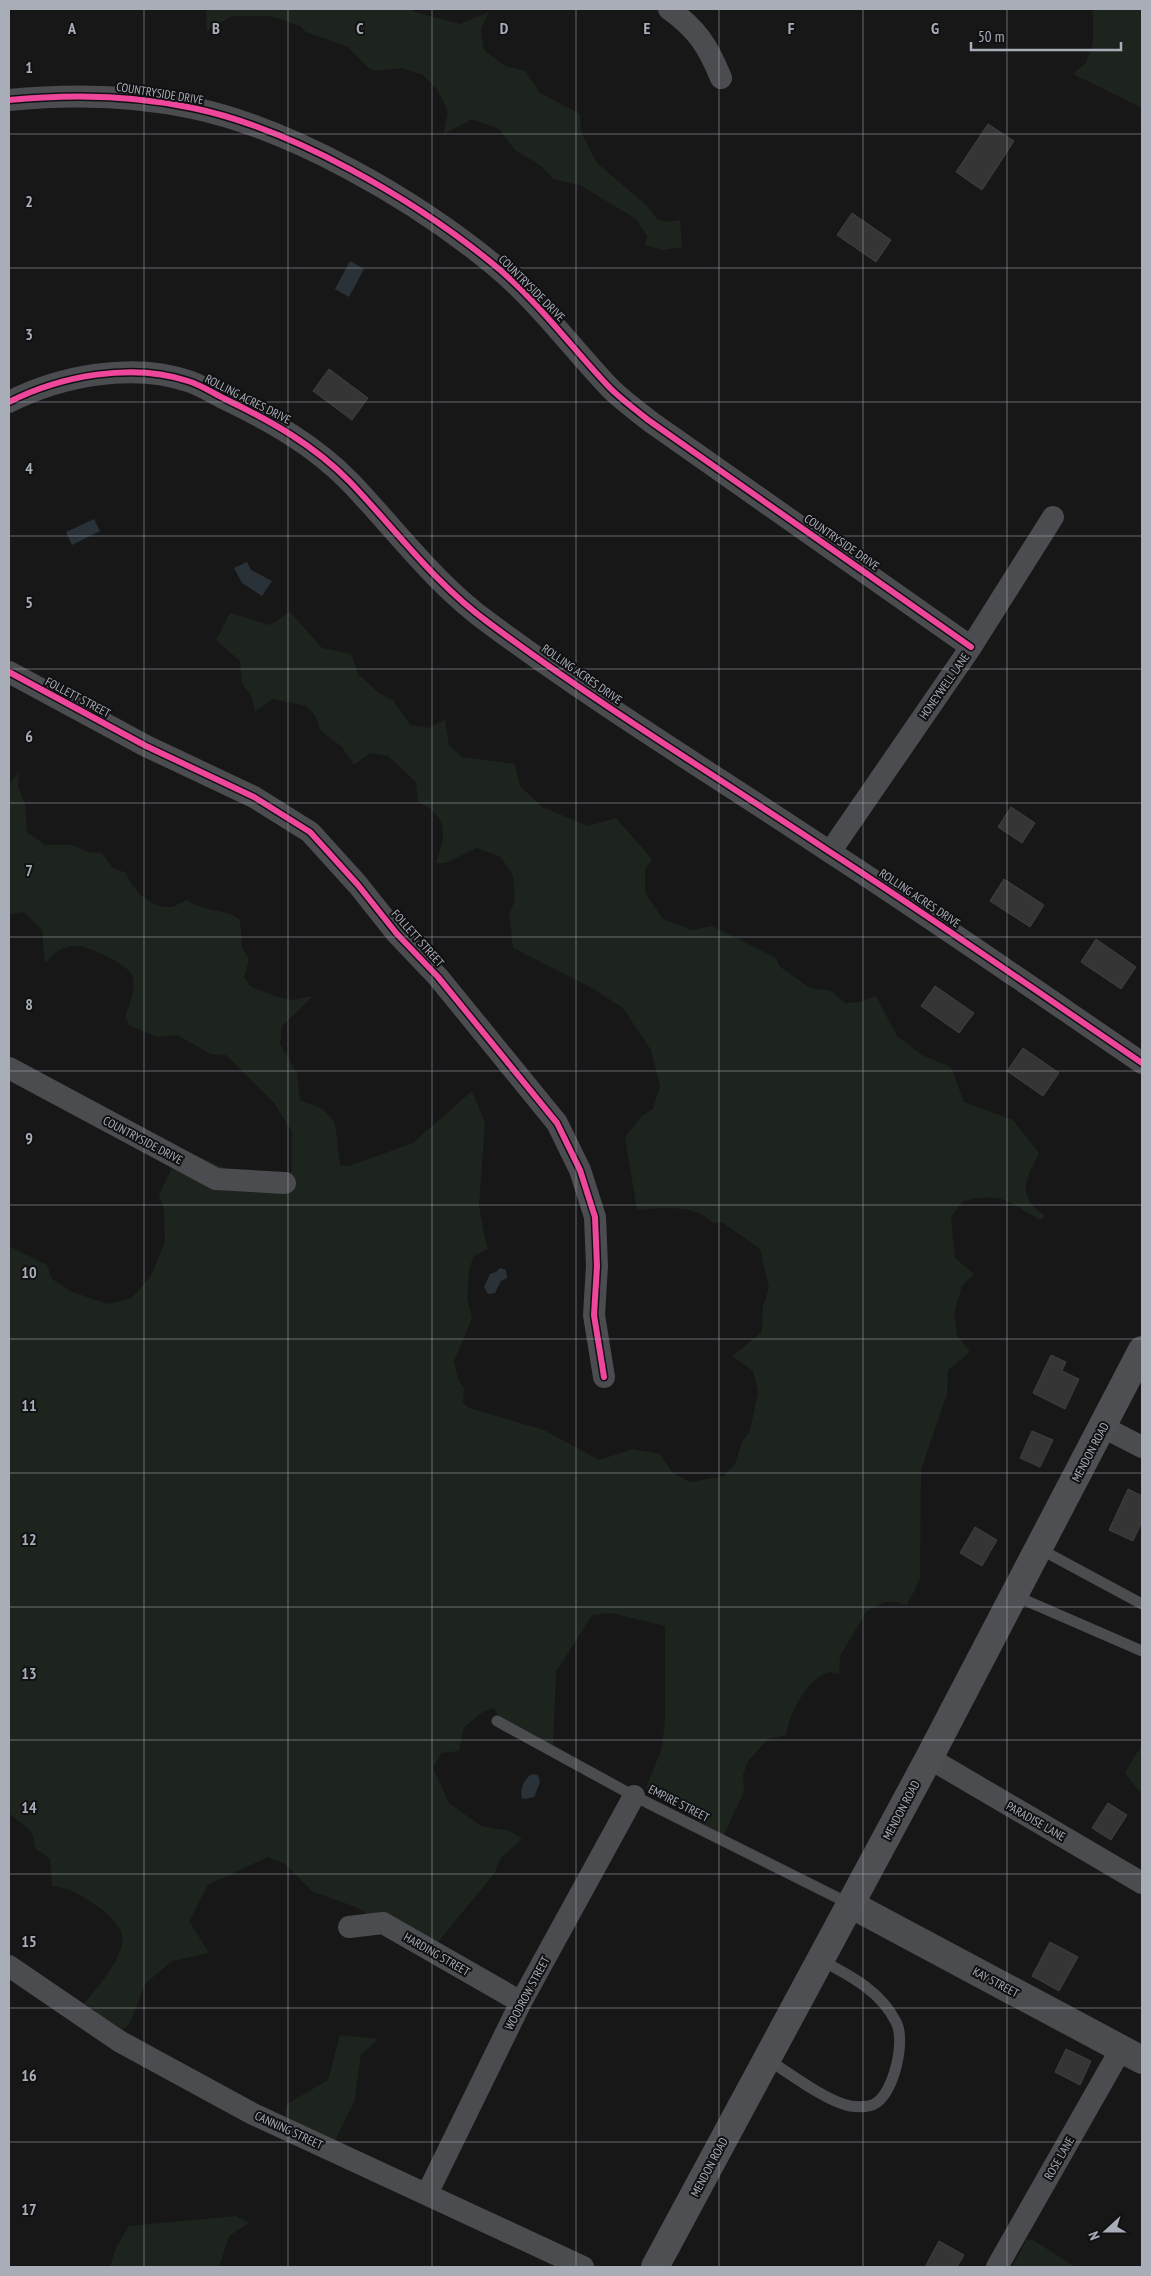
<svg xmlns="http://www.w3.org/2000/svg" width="1151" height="2276" font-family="'PT Sans Narrow',sans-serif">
<rect width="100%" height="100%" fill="#171717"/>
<!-- green -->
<path fill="#1d241e" d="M 206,9 L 411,9 L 415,12 L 460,24 L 489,12 L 481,29 L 484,50 L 505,66 L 525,71 L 540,93 L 580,114 L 581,132 L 597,163 L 646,205 L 657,219 L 668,222 L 680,220 L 682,247 L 663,250 L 645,245 L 647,236 L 636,219 L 580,185 L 553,179 L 541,166 L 515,150 L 499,129 L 472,119 L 444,134 L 448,111 L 437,89 L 423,75 L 402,68 L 376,71 L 368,68 L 348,47 L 306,32 L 300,26 L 271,16 L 232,16 L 207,31 Z
M 1093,9 L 1142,9 L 1142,108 L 1073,74 L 1086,63 L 1093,44 Z
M 290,612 L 322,648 L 351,654 L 358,674 L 380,694 L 393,700 L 410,725 L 430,728 L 445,719 L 449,745 L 462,757 L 515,764 L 520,786 L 542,807 L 588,826 L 616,818 L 652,859 L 645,870 L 645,893 L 663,919 L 692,930 L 712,926 L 776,958 L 779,966 L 810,988 L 831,991 L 845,1003 L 860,1002 L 876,996 L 897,1036 L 922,1055 L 951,1067 L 964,1102 L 1013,1120 L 1039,1153 C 1026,1180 1015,1195 1045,1216 L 1040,1220 C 1007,1201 1003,1192 963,1201 L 951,1217 L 955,1258 L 974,1274 L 962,1286 L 954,1313 L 957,1335 L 970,1352 L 948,1370 L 947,1394 L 921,1470 L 920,1579 L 907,1605 L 896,1602 L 884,1602 L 866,1612 L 840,1656 L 839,1674 C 836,1673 831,1672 827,1673 C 807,1679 788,1716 786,1735 L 768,1739 L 748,1761 L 743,1775 L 744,1792 L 723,1836 L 646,1788 L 662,1748 L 665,1719 L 665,1626 L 611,1613 L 592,1615 L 556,1672 L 553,1746 L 502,1724 L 494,1708 L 483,1712 L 464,1727 L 459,1751 L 441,1753 L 433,1768 L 449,1803 L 481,1826 L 510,1831 L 522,1839 L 501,1858 L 494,1874 L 436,1944 L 413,1942 L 356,1907 L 313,1892 L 285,1864 L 268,1857 L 208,1885 L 189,1921 L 209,1953 L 172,1961 L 145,1984 L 130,2023 L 115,2038 L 78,2011 C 91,1995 131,1952 121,1931 C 116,1922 106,1911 97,1906 C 79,1894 74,1889 52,1886 L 50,1859 L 35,1848 L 32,1832 L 9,1813 L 9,1246 L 47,1265 L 52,1279 L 72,1292 L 108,1304 L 132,1298 L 151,1276 L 165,1242 L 164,1209 L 159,1195 L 181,1149 L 227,1169 L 290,1174 L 292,1169 L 292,1132 L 275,1104 L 226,1055 L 211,1054 L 177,1035 L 157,1037 L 129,1025 L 125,1016 C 131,1002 136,990 132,975 C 128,965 89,946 78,946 C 63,945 54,953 45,963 L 42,930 L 24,912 L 9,914 L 9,785 L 19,771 L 18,787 L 25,804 L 27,832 L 45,845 L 72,845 L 88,852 L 102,853 L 113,868 L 126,873 C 132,890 151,909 172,907 C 176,906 182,902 187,900 C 192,903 197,906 202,907 C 215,912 228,910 240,920 L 242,947 L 249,960 L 244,977 L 250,986 L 277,997 L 292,1000 L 313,996 L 282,1026 L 280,1044 L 297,1073 L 300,1100 L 323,1109 L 335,1123 L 340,1165 L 349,1166 L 413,1143 L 472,1091 L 485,1123 L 479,1206 L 485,1238 L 488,1249 L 473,1257 L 469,1271 L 467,1299 L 472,1318 L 454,1361 L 458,1379 L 464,1388 L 463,1403 L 469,1408 L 544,1430 L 599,1460 L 633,1449 L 660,1454 L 673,1473 L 691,1482 L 724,1476 L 735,1464 L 742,1442 L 750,1431 L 758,1392 L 753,1371 L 732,1356 L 762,1332 L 763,1306 L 769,1288 L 760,1249 L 722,1222 L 713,1223 C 692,1203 664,1208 637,1210 L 625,1137 L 642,1116 L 653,1109 L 660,1086 L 651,1050 L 623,1008 L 592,988 L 513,948 L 509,913 L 515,901 L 513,876 L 501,857 L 477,848 L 445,863 L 436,863 C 446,836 449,815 418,802 L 416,782 L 388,756 L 370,753 L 354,765 L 342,747 L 321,731 L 315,715 L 306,706 L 273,699 L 255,711 L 251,695 L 242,684 L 240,661 L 216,640 L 230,613 L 270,625 Z
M 1142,1746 L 1142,1791 L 1139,1791 L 1125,1773 L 1134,1757 Z
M 340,2035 L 378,2039 L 361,2055 L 354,2102 L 332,2147 L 283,2126 L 287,2104 L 328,2080 Z
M 236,2216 L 249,2223 L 229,2236 L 219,2267 L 110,2267 L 116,2248 L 129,2226 Z
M 1027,2239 L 1033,2240 L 1075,2267 L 1012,2267 Z"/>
<!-- water -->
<path fill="#2a3239" d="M 350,261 L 364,269 L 349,297 L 335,289 Z
M 94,519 L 100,531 L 72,545 L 66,532 Z
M 247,562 L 251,570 L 272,581 L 262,596 L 242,583 L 234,568 Z
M 500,1268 L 506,1270 L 507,1278 L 501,1281 L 495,1293 L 488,1294 L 484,1287 L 490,1274 L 496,1272 Z
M 532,1774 L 538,1775 L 540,1782 L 534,1797 L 525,1799 L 522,1798 C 519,1789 525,1778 532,1774 Z"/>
<!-- building -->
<path fill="#353536" stroke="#3f4043" d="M 988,124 L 1014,141 L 982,190 L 956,172 Z
M 852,213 L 891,240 L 876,262 L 837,235 Z
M 329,369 L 368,398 L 352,420 L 313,391 Z
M 1011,807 L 1035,823 L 1022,843 L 998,827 Z
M 1004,879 L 1044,905 L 1030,927 L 990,901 Z
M 1096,939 L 1136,967 L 1121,989 L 1081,962 Z
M 935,986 L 974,1013 L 959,1033 L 921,1006 Z
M 1023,1048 L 1059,1073 L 1043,1096 L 1007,1071 Z
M 1051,1355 L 1066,1362 L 1062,1371 L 1079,1379 L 1065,1409 L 1033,1393 Z
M 1032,1431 L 1053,1440 L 1040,1467 L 1020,1458 Z
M 1128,1489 L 1142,1496 L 1142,1522 L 1133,1541 L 1109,1530 Z
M 975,1527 L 997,1540 L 982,1566 L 960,1553 Z
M 1108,1803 L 1127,1815 L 1111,1840 L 1092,1828 Z
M 1050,1942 L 1078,1957 L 1059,1991 L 1032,1976 Z
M 1066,2049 L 1091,2061 L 1080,2085 L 1055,2072 Z
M 939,2241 L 964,2255 L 957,2267 L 925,2267 Z"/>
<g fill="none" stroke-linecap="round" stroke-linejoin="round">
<!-- service -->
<path stroke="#4b4c50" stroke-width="11" d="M 1038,1548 L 1142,1604
M 1013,1595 L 1142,1651
M 497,1721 L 634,1796 L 850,1904
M 767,2059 C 789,2073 826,2101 850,2106 C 858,2107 869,2108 876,2103 C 894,2092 906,2040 896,2022 C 881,1991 849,1975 821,1960"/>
<!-- minor -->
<path stroke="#4b4c50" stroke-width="22" d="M 669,9 C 697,29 708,46 721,78
M 9,100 C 70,94 133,95 193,108 C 293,129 415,200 493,264 C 537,300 571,347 610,388 C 622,400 637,411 651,422 L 971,647
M 9,402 C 60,376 132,362 188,381 C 201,385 213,393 225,399 C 271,421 314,445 350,482 C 396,530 435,584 489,623 C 599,705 716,776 830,852 C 935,920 1038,992 1142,1063
M 9,672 L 146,746 L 254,797 L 310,832 L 358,885 L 397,934 L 438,977 L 557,1123 L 580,1170 L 595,1217 L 597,1266 L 594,1315 L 604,1377
M 830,852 L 971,647 L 1053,517
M 9,1068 L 216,1179 L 285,1183
M 1103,1427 L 1142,1447
M 929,1758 L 1142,1883
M 349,1927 L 383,1923 L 521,2002
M 9,1966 L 119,2041 L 253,2114 L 583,2267
M 427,2194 L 521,2002 L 634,1796
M 997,2267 L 1121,2049"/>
<!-- tertiary -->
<path stroke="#4b4c50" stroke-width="28" d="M 850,1904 L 1142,2060"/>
<!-- primary -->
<path stroke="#4d4f52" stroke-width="28" d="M 655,2267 L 929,1758 L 1142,1350"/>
<defs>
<path id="cycleway" d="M 9,100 C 70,94 133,95 193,108 C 293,129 415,200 493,264 C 537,300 571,347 610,388 C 622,400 637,411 651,422 L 971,647
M 9,402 C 60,376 132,362 188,381 C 201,385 213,393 225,399 C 271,421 314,445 350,482 C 396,530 435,584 489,623 C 599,705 716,776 830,852 C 935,920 1038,992 1142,1063
M 9,672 L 146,746 L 254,797 L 310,832 L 358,885 L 397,934 L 438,977 L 557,1123 L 580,1170 L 595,1217 L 597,1266 L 594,1315 L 604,1377"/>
</defs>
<!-- cycleway casing -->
<use href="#cycleway" stroke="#111113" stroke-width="9"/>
<!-- cycleway -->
<use href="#cycleway" stroke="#ed469a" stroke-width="6"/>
</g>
<!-- grid -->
<path fill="none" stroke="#a8adb8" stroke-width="1" stroke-opacity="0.55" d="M 144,9 L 144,2267M 288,9 L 288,2267M 432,9 L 432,2267M 576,9 L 576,2267M 719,9 L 719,2267M 863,9 L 863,2267M 1007,9 L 1007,2267M 9,134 L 1142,134M 9,268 L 1142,268M 9,402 L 1142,402M 9,536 L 1142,536M 9,669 L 1142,669M 9,803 L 1142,803M 9,937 L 1142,937M 9,1071 L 1142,1071M 9,1205 L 1142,1205M 9,1339 L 1142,1339M 9,1473 L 1142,1473M 9,1607 L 1142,1607M 9,1740 L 1142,1740M 9,1874 L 1142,1874M 9,2008 L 1142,2008M 9,2142 L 1142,2142"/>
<g text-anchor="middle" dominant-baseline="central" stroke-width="4" stroke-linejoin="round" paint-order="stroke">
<!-- street labels -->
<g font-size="12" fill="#a8adb8" stroke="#111113">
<text transform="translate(160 93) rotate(9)">COUNTRYSIDE DRIVE</text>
<text transform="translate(532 288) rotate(45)">COUNTRYSIDE DRIVE</text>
<text transform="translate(248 399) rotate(27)">ROLLING ACRES DRIVE</text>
<text transform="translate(842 542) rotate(35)">COUNTRYSIDE DRIVE</text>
<text transform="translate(582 674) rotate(35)">ROLLING ACRES DRIVE</text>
<text transform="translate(944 686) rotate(-55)">HONEYWELL LANE</text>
<text transform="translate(78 697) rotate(28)">FOLLETT STREET</text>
<text transform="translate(920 898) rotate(34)">ROLLING ACRES DRIVE</text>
<text transform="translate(418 938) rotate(48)">FOLLETT STREET</text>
<text transform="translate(143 1140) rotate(28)">COUNTRYSIDE DRIVE</text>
<text transform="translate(1090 1452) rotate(-62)">MENDON ROAD</text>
<text transform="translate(679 1803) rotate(27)">EMPIRE STREET</text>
<text transform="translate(901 1810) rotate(-62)">MENDON ROAD</text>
<text transform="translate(1036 1821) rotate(30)">PARADISE LANE</text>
<text transform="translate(437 1954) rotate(30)">HARDING STREET</text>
<text transform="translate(996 1982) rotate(28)">KAY STREET</text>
<text transform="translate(527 1993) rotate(-62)">WOODROW STREET</text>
<text transform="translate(289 2130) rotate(25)">CANNING STREET</text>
<text transform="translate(1059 2158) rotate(-60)">ROSE LANE</text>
<text transform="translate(709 2167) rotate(-62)">MENDON ROAD</text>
</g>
</g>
<g font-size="16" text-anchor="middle" font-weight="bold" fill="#a8adb8" stroke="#111113" stroke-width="4" stroke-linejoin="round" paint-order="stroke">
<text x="72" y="34">A</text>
<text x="216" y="34">B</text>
<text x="360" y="34">C</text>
<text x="504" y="34">D</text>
<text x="647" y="34">E</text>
<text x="791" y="34">F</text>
<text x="935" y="34">G</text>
<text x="29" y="73">1</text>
<text x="29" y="207">2</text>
<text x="29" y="340">3</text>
<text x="29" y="474">4</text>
<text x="29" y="608">5</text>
<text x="29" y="742">6</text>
<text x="29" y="876">7</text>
<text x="29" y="1010">8</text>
<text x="29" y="1144">9</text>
<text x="29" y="1278">10</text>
<text x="29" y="1411">11</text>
<text x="29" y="1545">12</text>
<text x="29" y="1679">13</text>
<text x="29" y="1813">14</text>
<text x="29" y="1947">15</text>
<text x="29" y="2081">16</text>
<text x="29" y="2215">17</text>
</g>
<!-- border -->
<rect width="1151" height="2276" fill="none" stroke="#a8adb8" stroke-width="20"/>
<!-- north arrow -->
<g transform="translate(1106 2231) rotate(249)" stroke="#111113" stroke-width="4" paint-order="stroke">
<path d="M0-4L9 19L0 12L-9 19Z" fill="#a8adb8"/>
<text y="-8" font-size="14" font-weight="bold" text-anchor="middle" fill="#a8adb8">N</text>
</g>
<!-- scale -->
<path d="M971 42v8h150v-8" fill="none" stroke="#a8adb8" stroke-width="2.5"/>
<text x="978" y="42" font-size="15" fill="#a8adb8" stroke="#111113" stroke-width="4" paint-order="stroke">50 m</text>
</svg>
